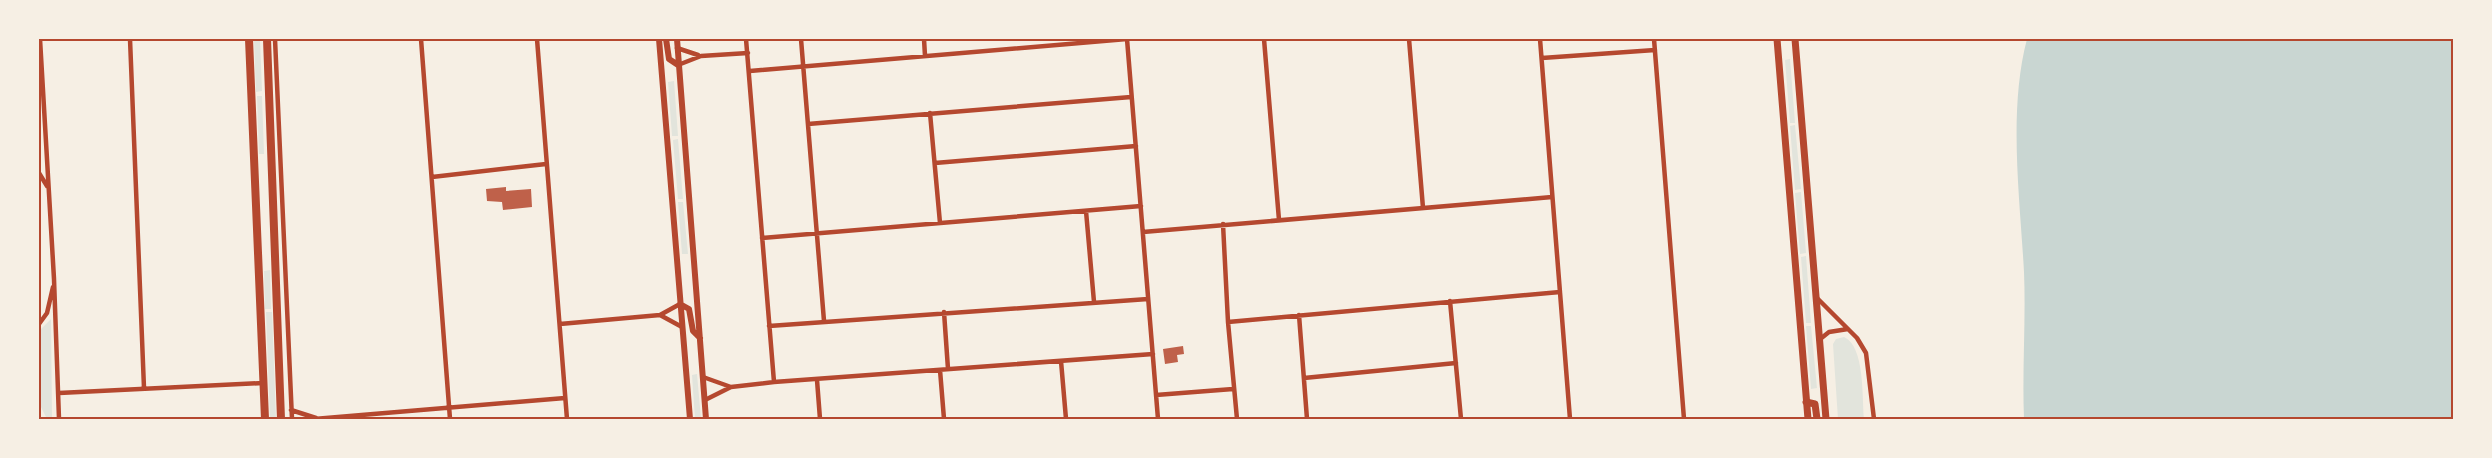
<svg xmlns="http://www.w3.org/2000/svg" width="2492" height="458" font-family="Manrope,sans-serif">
<rect width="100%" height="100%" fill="#f6efe4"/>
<!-- green -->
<path fill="#e2e4dc" d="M 254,39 L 260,39 L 262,91 L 256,92 Z
M 1790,59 L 1795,123 L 1790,123 L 1785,60 Z
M 674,81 L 678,136 L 672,136 L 668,82 Z
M 257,96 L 262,96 L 264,154 L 259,154 Z
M 1795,125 L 1801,189 L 1795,190 L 1790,126 Z
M 678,139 L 683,199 L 678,199 L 673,140 Z
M 1801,192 L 1806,253 L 1800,254 L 1795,193 Z
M 678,202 L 683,202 L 688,254 L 682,254 Z
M 1806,256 L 1811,323 L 1806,323 L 1801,257 Z
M 270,270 L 271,309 L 265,309 L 264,271 Z
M 266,312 L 272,312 L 276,419 L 270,419 Z
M 51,319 L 52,419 L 47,419 L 39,403 L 39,331 Z
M 1806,326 L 1811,326 L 1817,388 L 1811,389 Z
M 1844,337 C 1865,346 1862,398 1864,419 L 1838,419 L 1833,344 L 1836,339 Z
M 697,374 L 701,419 L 695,419 L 692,375 Z"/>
<!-- water -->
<path fill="#c9d6d2" d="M 2027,39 L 2453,39 L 2453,419 L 2024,419 C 2022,370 2026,321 2024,272 C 2020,198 2008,111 2027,39 Z"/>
<!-- building -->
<path fill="#bf614a" d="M 506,187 L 506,191 L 531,189 L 532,207 L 503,210 L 502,202 L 487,201 L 486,189 Z
M 1183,346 L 1184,354 L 1177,355 L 1178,362 L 1165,364 L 1163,349 Z"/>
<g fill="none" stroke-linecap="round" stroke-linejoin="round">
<!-- minor -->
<path stroke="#b5482f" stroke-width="4.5" d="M 40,39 L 54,279 L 59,419
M 130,39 L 144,388
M 275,39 L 292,419
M 421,39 L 450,419
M 537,39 L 567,419
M 746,39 L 774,382
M 801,39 L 824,321
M 924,39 L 925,56
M 1264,39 L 1279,220
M 1409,39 L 1423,208
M 1540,39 L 1570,419
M 1654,39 L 1684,419
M 677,48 L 698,55
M 1542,58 L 1655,50
M 678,65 L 701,56 L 748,53
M 750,71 L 1127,39 L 1158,419
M 930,113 L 940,223
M 808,124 L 1131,97
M 935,163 L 1136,146
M 39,173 L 47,186
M 432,177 L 546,164
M 1086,211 L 1094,302
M 1223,224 L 1228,322 L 1237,419
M 1143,232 L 1552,197
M 762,238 L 1141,206
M 1816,297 L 1857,338 L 1866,353 L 1874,419
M 1450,301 L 1461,419
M 944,312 L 948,369
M 660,315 L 682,327
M 1299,315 L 1307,419
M 1228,322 L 1560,292
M 39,324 L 47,313 L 53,287
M 560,324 L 660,315 L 680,304
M 769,326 L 1148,299
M 1819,340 L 1829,332 L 1848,329
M 1061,361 L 1066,419
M 940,370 L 944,419
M 703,377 L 731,387
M 1304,378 L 1456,363
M 817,380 L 820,419
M 59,393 L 263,383
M 1156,395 L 1233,389
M 705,400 L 731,387 L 774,382 L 1153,354
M 291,410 L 316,418
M 314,419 L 565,398"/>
<!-- tertiary -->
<path stroke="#b5482f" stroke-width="6" d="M 659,39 L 690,419
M 666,39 L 669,59 L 678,65
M 677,39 L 706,419
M 680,304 L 689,309 L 693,331 L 700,338"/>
<!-- secondary -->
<path stroke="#b5482f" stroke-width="7" d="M 1777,39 L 1808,419
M 1795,39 L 1826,419
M 1806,402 L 1815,404 L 1817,419"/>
<!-- primary -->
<path stroke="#b5482f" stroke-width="8" d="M 249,39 L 265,419
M 267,39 L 281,419"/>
</g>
<!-- border -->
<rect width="2492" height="458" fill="none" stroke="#f6efe4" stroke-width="81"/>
<rect x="40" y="40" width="2412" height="378" fill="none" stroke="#b5482f" stroke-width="2"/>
</svg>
